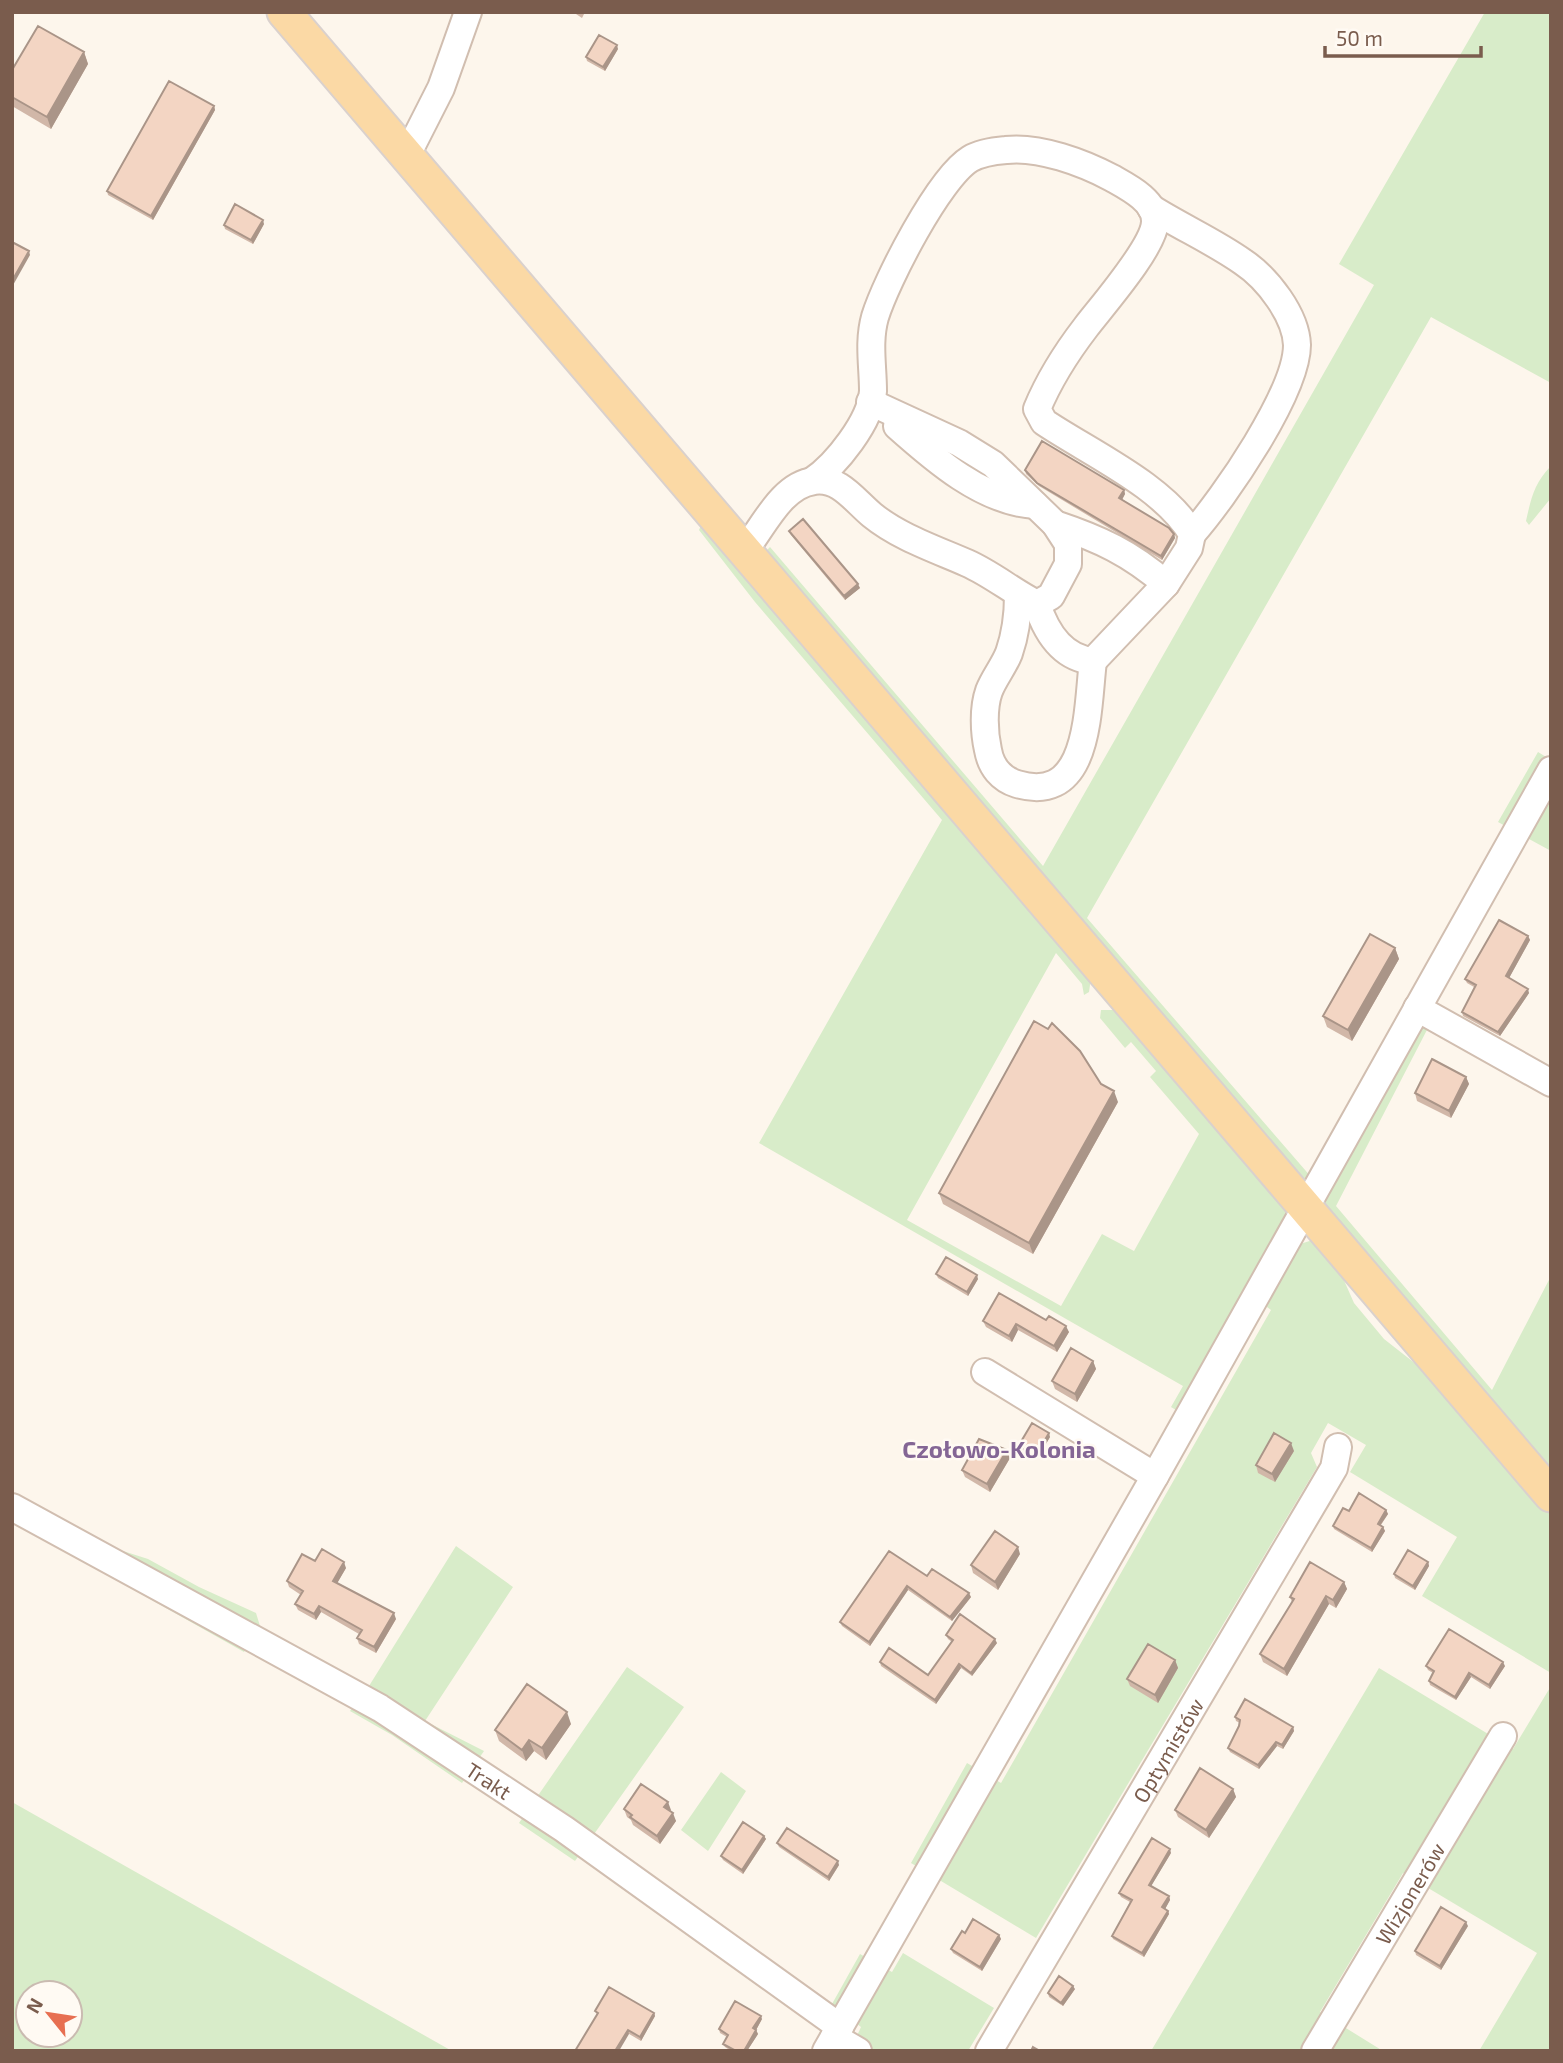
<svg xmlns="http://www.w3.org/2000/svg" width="1563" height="2063" font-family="'Exo 2',sans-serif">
<rect width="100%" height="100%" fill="#fdf6ec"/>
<!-- green -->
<path fill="#d8ecc9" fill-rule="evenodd" d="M 1485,12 L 1551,12 L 1551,383 L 1431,317 L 1087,918 L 1312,1178 L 1296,1181 C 1265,1145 1229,1110 1201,1071 C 1162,1019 1140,977 1087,936 L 764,553 L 770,547 L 1043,866 L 1374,285 L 1339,264 Z
M 1551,466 L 1551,498 L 1529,525 L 1526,521 C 1531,499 1534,483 1551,466 Z
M 704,519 L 1091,978 L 1089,992 L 1084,995 L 1082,984 L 1056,953 L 907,1220 L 1061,1306 L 1102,1234 L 1134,1251 L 1199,1134 L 1150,1077 L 1156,1071 L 1131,1042 L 1125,1048 L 1100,1018 L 1101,1010 L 1120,1010 L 1290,1212 L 1184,1407 L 1176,1410 L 1171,1407 L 1183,1386 L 759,1143 L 942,820 L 755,602 L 699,530 Z
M 1538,752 L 1551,760 L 1551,851 L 1498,822 Z
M 1418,1026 L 1429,1026 L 1336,1206 L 1492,1390 L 1551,1276 L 1551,1480 L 1323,1204 L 1327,1190 Z
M 1316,1239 L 1331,1251 L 1354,1303 L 1384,1339 L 1444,1386 L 1551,1509 L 1551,1673 L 1422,1596 L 1457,1537 L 1350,1472 L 1366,1445 L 1328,1423 L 1311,1453 L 1317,1467 L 1036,1938 L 911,1863 L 967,1763 L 1001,1783 L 1271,1310 L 1263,1304 L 1300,1244 Z
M 456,1546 L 513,1587 L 425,1721 L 484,1751 L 462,1783 L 392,1735 L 350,1711 L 369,1686 Z
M 123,1551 L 148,1559 L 199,1587 L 256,1613 L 260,1626 L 244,1652 L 111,1577 Z
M 627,1667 L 684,1707 L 575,1861 L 519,1823 Z
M 1379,1668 L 1513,1749 L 1551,1686 L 1551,2051 L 1479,2051 L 1537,1953 L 1403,1873 L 1320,2012 L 1383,2051 L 1151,2051 Z
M 721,1772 L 746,1791 L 708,1851 L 681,1830 Z
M 12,1802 L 452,2051 L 12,2051 ZM 28,1993 L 70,1993 L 70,2035 L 28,2035 Z
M 903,1953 L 994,2008 L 968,2051 L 850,2051 L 861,2027 L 832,2004 L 860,1954 L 892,1972 Z"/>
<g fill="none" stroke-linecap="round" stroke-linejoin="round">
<defs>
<g id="minor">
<path d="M 407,155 L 441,88 L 468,12"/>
<path d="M 1151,208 C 1181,227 1215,242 1243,262 C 1267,278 1296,315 1297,345 C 1297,392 1224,498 1192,534"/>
<path d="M 897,426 C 934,459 983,502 1035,505"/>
<path d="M 812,481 C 836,465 871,421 873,391 C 873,366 868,342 875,317 C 886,281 939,178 970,159 C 980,153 994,151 1006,150 C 1039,146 1084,163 1112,178 C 1128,187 1156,201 1155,222 C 1154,247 1102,306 1086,327 C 1066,353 1049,380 1037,409 L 1044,422 C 1090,453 1164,486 1192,534 L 1189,548 L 1166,584 L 1093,661 C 1062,658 1046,632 1037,604"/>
<path d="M 1055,524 C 1100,539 1130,553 1166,584"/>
<path d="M 744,551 C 763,528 781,485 814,481 C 839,477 854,500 872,515 C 899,537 935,549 967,563 C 992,574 1013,592 1037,604 L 1051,596 L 1068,564 L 1068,544 L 1055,524 L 993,464 L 959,443 L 870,402"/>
<path d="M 1018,595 C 1018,615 1016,633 1009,653 C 1004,666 994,678 989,691 C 983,708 984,732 988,750 C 991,767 1001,779 1017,784 C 1091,806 1087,707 1093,661"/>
<path d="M 1417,1008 L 1551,1083"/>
<path d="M 985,1372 L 1155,1476"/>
<path id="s1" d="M 12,1507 L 380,1708 L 564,1829 L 840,2027"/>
<path d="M 834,2037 L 858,2051"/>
<path d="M 826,2051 L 1155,1476 L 1551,770"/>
<path id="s2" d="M 989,2051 L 1317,1497 L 1334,1468 L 1338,1447"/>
<path id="s3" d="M 1315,2051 L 1503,1736"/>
</g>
<path id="major" d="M 284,12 L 1551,1495"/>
</defs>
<!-- minor casing -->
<use href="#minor" stroke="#d1beb0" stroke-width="30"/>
<!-- major casing -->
<use href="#major" stroke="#dad1cd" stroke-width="37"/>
<!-- minor -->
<use href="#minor" stroke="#fff" stroke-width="26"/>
<!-- major -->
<use href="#major" stroke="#fbd9a5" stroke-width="33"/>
</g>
<!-- wall -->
<path fill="#d1b7a8" d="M 573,12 L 585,12 L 582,18 Z
M 618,49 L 605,71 L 587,61 L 586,57 Z
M 84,52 L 88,64 L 51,129 L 12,106 L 12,70 Z
M 214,106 L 215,110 L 153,220 L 108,195 L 107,191 Z
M 264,224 L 253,244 L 225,229 L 224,225 Z
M 1025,470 L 1124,490 L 1125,494 L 1122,499 L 1174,534 L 1175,538 L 1162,560 L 1039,486 L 1026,474 Z
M 789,531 L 860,588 L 845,600 L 791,535 Z
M 1528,936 L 1530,940 L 1509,978 L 1529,993 L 1500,1036 L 1463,1016 L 1462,1012 L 1474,987 L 1467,983 L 1465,979 Z
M 1395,948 L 1399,959 L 1352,1041 L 1327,1027 L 1323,1016 Z
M 1466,1077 L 1469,1084 L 1451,1118 L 1417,1101 L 1415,1093 Z
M 1118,1102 L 1033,1254 L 943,1204 L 939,1193 Z
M 936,1274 L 978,1279 L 968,1296 L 938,1278 Z
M 1046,1320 L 1069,1332 L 1057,1352 L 1018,1330 L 1012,1342 L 986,1327 L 983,1321 Z
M 1093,1361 L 1096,1369 L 1077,1402 L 1055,1389 L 1052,1381 Z
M 1050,1437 L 1037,1459 L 1021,1449 L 1019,1445 Z
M 1007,1450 L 1010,1458 L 990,1492 L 965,1477 L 962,1470 Z
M 1294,1451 L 1275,1482 L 1258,1473 L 1256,1465 Z
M 1386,1510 L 1388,1514 L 1381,1525 L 1383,1527 L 1385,1531 L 1372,1552 L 1334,1529 L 1333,1526 L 1349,1511 Z
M 889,1551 L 927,1576 L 971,1597 L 952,1621 L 908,1590 L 870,1646 L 842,1626 L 840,1622 Z
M 1020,1554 L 998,1590 L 973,1573 L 971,1565 Z
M 315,1561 L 346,1568 L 337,1583 L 396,1619 L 376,1653 L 359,1644 L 357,1638 L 359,1634 L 321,1612 L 316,1620 L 298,1610 L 295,1604 L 301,1595 L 289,1587 L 287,1581 Z
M 1428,1562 L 1429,1566 L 1415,1590 L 1395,1578 L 1394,1574 Z
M 1344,1582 L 1347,1589 L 1336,1608 L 1329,1604 L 1287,1676 L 1263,1662 L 1260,1654 L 1292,1602 L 1290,1597 Z
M 946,1635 L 997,1643 L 972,1676 L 961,1668 L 936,1704 L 881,1666 L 880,1662 L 928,1675 L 952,1642 L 948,1639 Z
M 1175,1660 L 1178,1668 L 1158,1703 L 1130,1686 L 1127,1679 Z
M 1426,1666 L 1505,1666 L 1490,1689 L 1471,1677 L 1456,1700 L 1430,1685 L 1429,1681 L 1433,1673 L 1428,1670 Z
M 1235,1717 L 1293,1727 L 1294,1731 L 1283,1749 L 1277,1746 L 1259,1769 L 1230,1752 L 1228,1748 L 1239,1726 L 1240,1723 L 1236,1721 Z
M 571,1724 L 546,1760 L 534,1751 L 526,1761 L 499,1741 L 495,1730 Z
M 1233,1789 L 1236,1797 L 1209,1838 L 1178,1817 L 1175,1810 Z
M 668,1802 L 670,1811 L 676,1821 L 660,1844 L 633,1825 L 631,1820 L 627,1817 L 624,1809 Z
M 764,1836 L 766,1839 L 743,1874 L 723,1860 L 721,1856 Z
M 777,1843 L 839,1865 L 829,1881 L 779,1847 Z
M 1171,1853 L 1151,1886 L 1169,1896 L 1170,1900 L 1165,1909 L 1168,1911 L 1169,1914 L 1144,1957 L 1113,1939 L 1112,1936 L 1130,1902 L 1121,1897 L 1119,1893 Z
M 1468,1926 L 1441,1970 L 1416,1955 L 1415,1951 Z
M 965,1933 L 999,1935 L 1001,1939 L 982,1971 L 953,1953 L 951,1949 Z
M 1075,1989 L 1063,2006 L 1049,1997 L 1048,1993 Z
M 595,2011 L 654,2013 L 655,2016 L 641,2041 L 597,2015 Z
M 762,2019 L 756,2030 L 758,2034 L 747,2051 L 731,2051 L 725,2047 L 723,2044 L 727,2037 L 720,2033 L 719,2029 Z"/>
<!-- shaded-wall -->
<path fill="#aa9588" d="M 617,45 L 618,49 L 605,71 L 603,67 Z
M 84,52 L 88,64 L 51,129 L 47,117 Z
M 214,106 L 215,110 L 153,220 L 151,216 Z
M 263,220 L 264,224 L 253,244 L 251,240 Z
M 29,251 L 30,255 L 12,287 L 12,281 Z
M 1124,490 L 1125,494 L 1121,502 L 1119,498 Z
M 1174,534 L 1175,538 L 1162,560 L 1161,556 Z
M 858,584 L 860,588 L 845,600 L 844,596 Z
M 1528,936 L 1530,940 L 1508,980 L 1506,976 Z
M 1395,948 L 1399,959 L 1352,1041 L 1348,1030 Z
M 1528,989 L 1529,993 L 1500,1036 L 1498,1032 Z
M 1466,1077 L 1469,1084 L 1451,1118 L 1449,1111 Z
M 1114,1091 L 1118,1102 L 1033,1254 L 1029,1243 Z
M 977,1275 L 978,1279 L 968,1296 L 967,1292 Z
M 1016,1324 L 1018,1330 L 1012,1342 L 1009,1336 Z
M 1066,1326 L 1069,1332 L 1057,1352 L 1054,1346 Z
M 1093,1361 L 1096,1369 L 1077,1402 L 1075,1394 Z
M 1049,1433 L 1050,1437 L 1037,1459 L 1036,1455 Z
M 1291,1443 L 1294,1451 L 1275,1482 L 1272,1474 Z
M 1007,1450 L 1010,1458 L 990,1492 L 987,1484 Z
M 1386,1510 L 1388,1514 L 1379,1527 L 1378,1524 Z
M 1383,1527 L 1385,1531 L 1372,1552 L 1371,1548 Z
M 1018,1547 L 1020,1554 L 998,1590 L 995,1582 Z
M 344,1562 L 346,1568 L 335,1587 L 333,1581 Z
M 1428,1562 L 1429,1566 L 1415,1590 L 1413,1586 Z
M 1344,1582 L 1347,1589 L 1336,1608 L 1333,1600 Z
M 907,1586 L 908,1590 L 870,1646 L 869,1642 Z
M 969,1593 L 971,1597 L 952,1621 L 950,1617 Z
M 1326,1596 L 1329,1604 L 1287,1676 L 1284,1669 Z
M 319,1606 L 321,1612 L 316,1620 L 314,1614 Z
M 394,1613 L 396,1619 L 376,1653 L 374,1647 Z
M 995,1639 L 997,1643 L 972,1676 L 971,1673 Z
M 1175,1660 L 1178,1668 L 1158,1703 L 1155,1695 Z
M 1503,1662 L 1505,1666 L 1490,1689 L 1489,1685 Z
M 959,1664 L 961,1668 L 936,1704 L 935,1700 Z
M 1469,1673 L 1471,1677 L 1456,1700 L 1455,1697 Z
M 567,1712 L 571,1724 L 546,1760 L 542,1748 Z
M 1293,1727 L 1294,1731 L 1283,1749 L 1282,1745 Z
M 529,1740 L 534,1751 L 526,1761 L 522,1750 Z
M 1276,1742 L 1277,1746 L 1259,1769 L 1258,1765 Z
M 1233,1789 L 1236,1797 L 1209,1838 L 1206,1830 Z
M 668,1802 L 671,1810 L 667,1815 L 664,1807 Z
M 673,1813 L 676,1821 L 660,1844 L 657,1836 Z
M 764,1836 L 766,1839 L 743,1874 L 742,1870 Z
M 1170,1849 L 1171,1853 L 1150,1888 L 1149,1885 Z
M 838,1861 L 839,1865 L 829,1881 L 828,1877 Z
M 1169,1896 L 1170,1900 L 1164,1911 L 1162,1907 Z
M 1168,1911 L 1169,1914 L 1144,1957 L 1142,1953 Z
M 1466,1922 L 1468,1926 L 1441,1970 L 1440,1966 Z
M 999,1935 L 1001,1939 L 982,1971 L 980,1967 Z
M 1073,1986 L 1075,1989 L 1063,2006 L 1061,2003 Z
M 654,2013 L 655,2016 L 641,2041 L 640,2037 Z
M 761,2016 L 762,2019 L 755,2032 L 753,2028 Z
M 628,2030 L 629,2034 L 619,2051 L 615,2051 Z
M 756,2030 L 758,2034 L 747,2051 L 744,2051 Z"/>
<!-- building -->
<path fill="#f3d5c3" stroke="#aa9588" stroke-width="2" d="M 38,26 L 84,52 L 47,117 L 12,97 L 12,70 Z
M 599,35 L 617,45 L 603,67 L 586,57 Z
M 169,81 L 214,106 L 151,216 L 107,191 Z
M 235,204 L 263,220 L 251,240 L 224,225 Z
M 12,242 L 29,251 L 12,281 Z
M 1042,441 L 1124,490 L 1119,498 L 1169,528 L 1174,534 L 1161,556 L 1037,483 L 1025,470 Z
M 803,519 L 858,584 L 844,596 L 789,531 Z
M 1499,920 L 1528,936 L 1506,976 L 1528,989 L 1498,1032 L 1462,1012 L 1476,985 L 1465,979 Z
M 1370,934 L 1395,948 L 1348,1030 L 1323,1016 Z
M 1034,1021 L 1048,1029 L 1052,1023 L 1080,1051 L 1101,1084 L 1114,1091 L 1029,1243 L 939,1193 Z
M 1432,1059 L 1466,1077 L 1449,1111 L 1415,1093 Z
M 946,1257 L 977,1275 L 967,1292 L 936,1274 Z
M 999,1293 L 1046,1320 L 1049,1316 L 1066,1326 L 1054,1346 L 1016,1324 L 1009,1336 L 983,1321 Z
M 1071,1348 L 1093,1361 L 1075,1394 L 1052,1381 Z
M 1032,1423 L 1049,1433 L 1036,1455 L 1019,1445 Z
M 1274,1433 L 1291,1443 L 1272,1474 L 1256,1465 Z
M 979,1439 L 1007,1450 L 987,1484 L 962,1470 Z
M 1359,1493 L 1386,1510 L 1378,1524 L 1383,1527 L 1371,1548 L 1333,1526 L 1343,1508 L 1349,1511 Z
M 995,1531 L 1018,1547 L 995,1582 L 971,1565 Z
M 322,1549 L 344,1562 L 333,1581 L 394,1613 L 374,1647 L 357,1638 L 362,1630 L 319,1606 L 314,1614 L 295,1604 L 303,1591 L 287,1581 L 302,1554 L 315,1561 Z
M 1408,1550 L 1428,1562 L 1413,1586 L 1394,1574 Z
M 889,1551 L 927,1576 L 932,1569 L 969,1593 L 950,1617 L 907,1586 L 869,1642 L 840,1622 Z
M 1310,1562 L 1344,1582 L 1333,1600 L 1326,1596 L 1284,1669 L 1260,1654 L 1294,1599 L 1290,1597 Z
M 960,1614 L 995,1639 L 971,1673 L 959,1664 L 935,1700 L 880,1662 L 889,1648 L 928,1675 L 953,1640 L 946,1635 Z
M 1449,1629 L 1503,1662 L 1489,1685 L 1469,1673 L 1455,1697 L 1429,1681 L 1434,1671 L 1426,1666 Z
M 1148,1644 L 1175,1660 L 1155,1695 L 1127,1679 Z
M 527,1684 L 567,1712 L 542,1748 L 529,1740 L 522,1750 L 495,1730 Z
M 1245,1699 L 1293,1727 L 1282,1745 L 1276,1742 L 1258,1765 L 1228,1748 L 1239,1726 L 1240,1720 L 1235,1717 Z
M 1200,1768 L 1233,1789 L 1206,1830 L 1175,1810 Z
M 641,1784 L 668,1802 L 664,1807 L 673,1813 L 657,1836 L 630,1817 L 632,1815 L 624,1809 Z
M 743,1822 L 764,1836 L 742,1870 L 721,1856 Z
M 787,1828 L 838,1861 L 828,1877 L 777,1843 Z
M 1152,1838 L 1170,1849 L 1149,1885 L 1169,1896 L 1162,1907 L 1168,1911 L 1142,1953 L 1112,1936 L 1132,1900 L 1119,1893 Z
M 1441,1907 L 1466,1922 L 1440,1966 L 1415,1951 Z
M 973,1919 L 999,1935 L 980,1967 L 951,1949 L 962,1931 L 965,1933 Z
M 1059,1976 L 1073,1986 L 1061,2003 L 1048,1993 Z
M 609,1987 L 654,2013 L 640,2037 L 628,2030 L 615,2051 L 575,2051 L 598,2013 L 595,2011 Z
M 735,2001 L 761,2016 L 753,2028 L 756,2030 L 744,2051 L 736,2051 L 723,2044 L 728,2035 L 719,2029 Z
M 1033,2047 L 1040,2051 L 1031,2051 Z"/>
<g text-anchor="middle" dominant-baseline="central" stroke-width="5" stroke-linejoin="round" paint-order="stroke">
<!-- street labels -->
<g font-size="21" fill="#7a5c4d" stroke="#fffaf3">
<text stroke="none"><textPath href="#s2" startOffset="350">Optymistów</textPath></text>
<text stroke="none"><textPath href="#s1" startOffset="550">Trakt</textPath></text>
<text stroke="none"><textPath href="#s3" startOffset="184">Wizjonerów</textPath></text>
</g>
<!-- quarter labels -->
<g font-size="24" font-weight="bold" fill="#846695" stroke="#fffaf3">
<text x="999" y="1448">Czołowo-Kolonia</text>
</g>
</g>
<!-- border -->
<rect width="1563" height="2063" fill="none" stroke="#7a5c4d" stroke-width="28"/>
<!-- north arrow -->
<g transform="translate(49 2014) rotate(300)"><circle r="33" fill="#fffaf3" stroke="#cabbb1" stroke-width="2"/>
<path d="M0-5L12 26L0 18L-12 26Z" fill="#e76f51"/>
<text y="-10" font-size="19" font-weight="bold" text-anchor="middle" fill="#7a5c4d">N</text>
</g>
<!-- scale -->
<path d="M1325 46v10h156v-10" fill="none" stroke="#7a5c4d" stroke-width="3.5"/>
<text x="1336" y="46" font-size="21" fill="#7a5c4d" stroke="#fffaf3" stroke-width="5" paint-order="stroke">50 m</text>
</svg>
